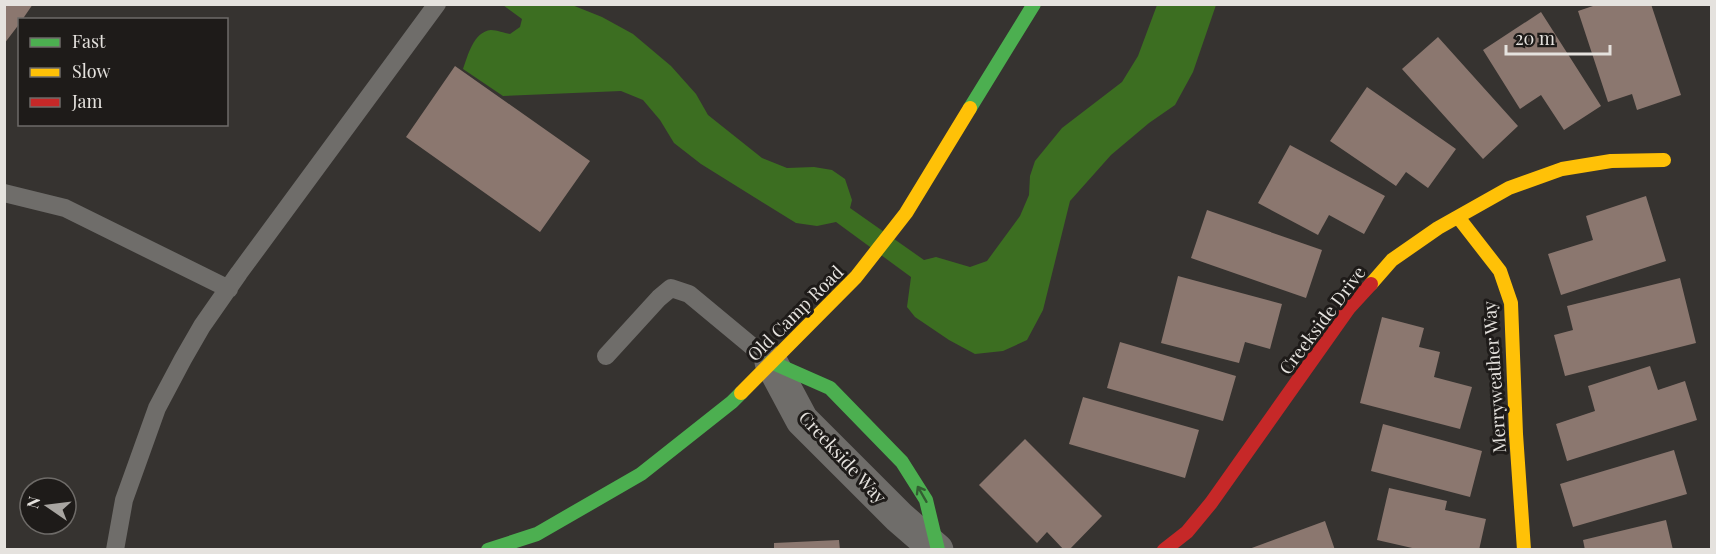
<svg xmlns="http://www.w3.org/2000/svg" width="1716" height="554" font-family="'Playfair Display',serif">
<rect width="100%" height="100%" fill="#363330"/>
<!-- water -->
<path fill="#3c6e21" d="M 503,5 L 572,5 L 602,17 L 633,34 L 671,66 L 696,94 L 708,115 L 762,158 L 787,168 L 814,167 L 832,170 L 845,179 L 852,200 L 850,208 L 924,260 L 936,257 L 970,267 L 987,261 L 1020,216 L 1029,195 L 1030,176 L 1035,161 L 1062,128 L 1122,82 L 1138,56 L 1157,5 L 1216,5 L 1193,72 L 1175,105 L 1149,123 L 1111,155 L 1070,201 L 1043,310 L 1027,340 L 1003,351 L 975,354 L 949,340 L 915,317 L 907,307 L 911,277 L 836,222 L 817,226 L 796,223 L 701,164 L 674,143 L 660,120 L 643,100 L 621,91 L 503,96 L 463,69 C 468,56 473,32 491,30 C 497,30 504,33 510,34 L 520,27 L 522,19 Z"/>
<!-- building -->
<path fill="#8b776f" d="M 4,4 L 33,4 L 22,20 L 20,20 L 20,23 L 4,44 Z
M 1599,4 L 1651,4 L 1681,95 L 1637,110 L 1632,94 L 1608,102 L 1578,11 Z
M 1541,12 L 1601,106 L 1564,130 L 1541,95 L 1520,109 L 1483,50 Z
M 1438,37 L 1518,126 L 1483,159 L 1402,69 Z
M 455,66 L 590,161 L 540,232 L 406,137 Z
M 1367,87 L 1456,149 L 1428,188 L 1406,172 L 1396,186 L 1330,141 Z
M 1290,145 L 1385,196 L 1364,234 L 1329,215 L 1318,235 L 1258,203 Z
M 1646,196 L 1666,261 L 1561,295 L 1548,254 L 1593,240 L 1586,216 Z
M 1207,210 L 1322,250 L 1306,298 L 1191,258 Z
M 1178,276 L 1282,304 L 1270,349 L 1245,342 L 1239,363 L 1161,343 Z
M 1680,278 L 1696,343 L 1565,376 L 1554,335 L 1573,330 L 1567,306 Z
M 1382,317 L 1424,328 L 1419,347 L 1440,352 L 1434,377 L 1472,387 L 1460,429 L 1360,403 Z
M 1120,342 L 1236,376 L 1223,421 L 1107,388 Z
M 1650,366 L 1658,390 L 1685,381 L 1697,420 L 1567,461 L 1556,424 L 1595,411 L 1588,386 Z
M 1083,397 L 1199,430 L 1185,478 L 1069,444 Z
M 1383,424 L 1482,451 L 1470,497 L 1371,471 Z
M 1025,439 L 1102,516 L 1069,550 L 1064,550 L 1047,532 L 1037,543 L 979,485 Z
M 1674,450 L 1687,494 L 1573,527 L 1560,484 Z
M 1389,488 L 1447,501 L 1445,510 L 1486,519 L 1479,550 L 1421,550 L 1377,540 Z
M 1666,520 L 1673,550 L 1585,550 L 1583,540 Z
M 1325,521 L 1335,550 L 1249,550 L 1249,549 Z
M 839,540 L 840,550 L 774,550 L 774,543 Z"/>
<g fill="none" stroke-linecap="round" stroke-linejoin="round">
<!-- lane -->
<path stroke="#6f6d6a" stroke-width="18" d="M 4,193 L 65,208 L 229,289
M 606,356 L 659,298 L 671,288 L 689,294 L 771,362
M 115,550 L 124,500 L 157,408 L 183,359 L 202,326 L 239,273 L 437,4"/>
<!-- street -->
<path stroke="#6f6d6a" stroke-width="33" d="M 771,362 L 802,420 L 899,517 L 937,550"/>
<!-- fast -->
<path stroke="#4caf50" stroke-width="14" d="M 970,108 L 1034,4
M 771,362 L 830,388 L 902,462 L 926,500 L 938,550
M 488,550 L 537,534 L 641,474 L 732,402 L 741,393"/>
<!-- slow -->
<path stroke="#ffc107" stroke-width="14" d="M 1458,217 L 1500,271 L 1511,303 L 1516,434 L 1524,550
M 1371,284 L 1392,260 L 1438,228 L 1509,188 L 1562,169 L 1611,161 L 1664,160
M 741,393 L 856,277 L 906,213 L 970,108"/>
<!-- jam -->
<path stroke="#c62828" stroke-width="14" d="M 1164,550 L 1187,532 L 1211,503 L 1349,308 L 1371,284"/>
</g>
<!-- one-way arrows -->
<defs><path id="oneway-shaft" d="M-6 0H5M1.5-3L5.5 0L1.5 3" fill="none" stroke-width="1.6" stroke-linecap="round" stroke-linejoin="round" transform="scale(1.5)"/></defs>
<use stroke="#335e32" href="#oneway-shaft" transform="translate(922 494) rotate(-120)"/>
<g text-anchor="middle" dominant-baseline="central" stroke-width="6" stroke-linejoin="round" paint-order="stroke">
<!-- street labels -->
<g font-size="18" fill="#e5e2de" stroke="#1e1b19">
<text transform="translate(795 313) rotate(-45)">Old Camp Road</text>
<text transform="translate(1322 320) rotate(-53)">Creekside Drive</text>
<text transform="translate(1494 377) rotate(-94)">Merryweather Way</text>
<text transform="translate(843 457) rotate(47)">Creekside Way</text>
</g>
</g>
<!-- border -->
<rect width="1716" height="554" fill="none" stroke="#e5e2de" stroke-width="12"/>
<!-- legend -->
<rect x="18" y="18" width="210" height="108" fill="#1e1b19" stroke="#6e6b68" stroke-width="1.5"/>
<rect x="30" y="38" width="30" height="9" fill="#4caf50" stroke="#6e6b68" stroke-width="1.5"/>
<text x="72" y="48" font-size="18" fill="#e5e2de">Fast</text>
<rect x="30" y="68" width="30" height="9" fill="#ffc107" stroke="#6e6b68" stroke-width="1.5"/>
<text x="72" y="78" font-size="18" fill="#e5e2de">Slow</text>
<rect x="30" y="98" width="30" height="9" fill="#c62828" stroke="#6e6b68" stroke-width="1.5"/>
<text x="72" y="108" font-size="18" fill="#e5e2de">Jam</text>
<!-- north arrow -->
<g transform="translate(48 506) rotate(284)"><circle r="28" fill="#1e1b19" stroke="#6e6b68" stroke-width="1.5"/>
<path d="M0-4.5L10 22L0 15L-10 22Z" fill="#a8a5a1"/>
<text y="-9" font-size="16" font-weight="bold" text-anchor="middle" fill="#e5e2de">N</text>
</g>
<!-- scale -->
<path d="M1506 45v9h104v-9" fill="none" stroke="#e5e2de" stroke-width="3"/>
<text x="1515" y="45" font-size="18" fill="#e5e2de" stroke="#1e1b19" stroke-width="4.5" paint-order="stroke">20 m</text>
</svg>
